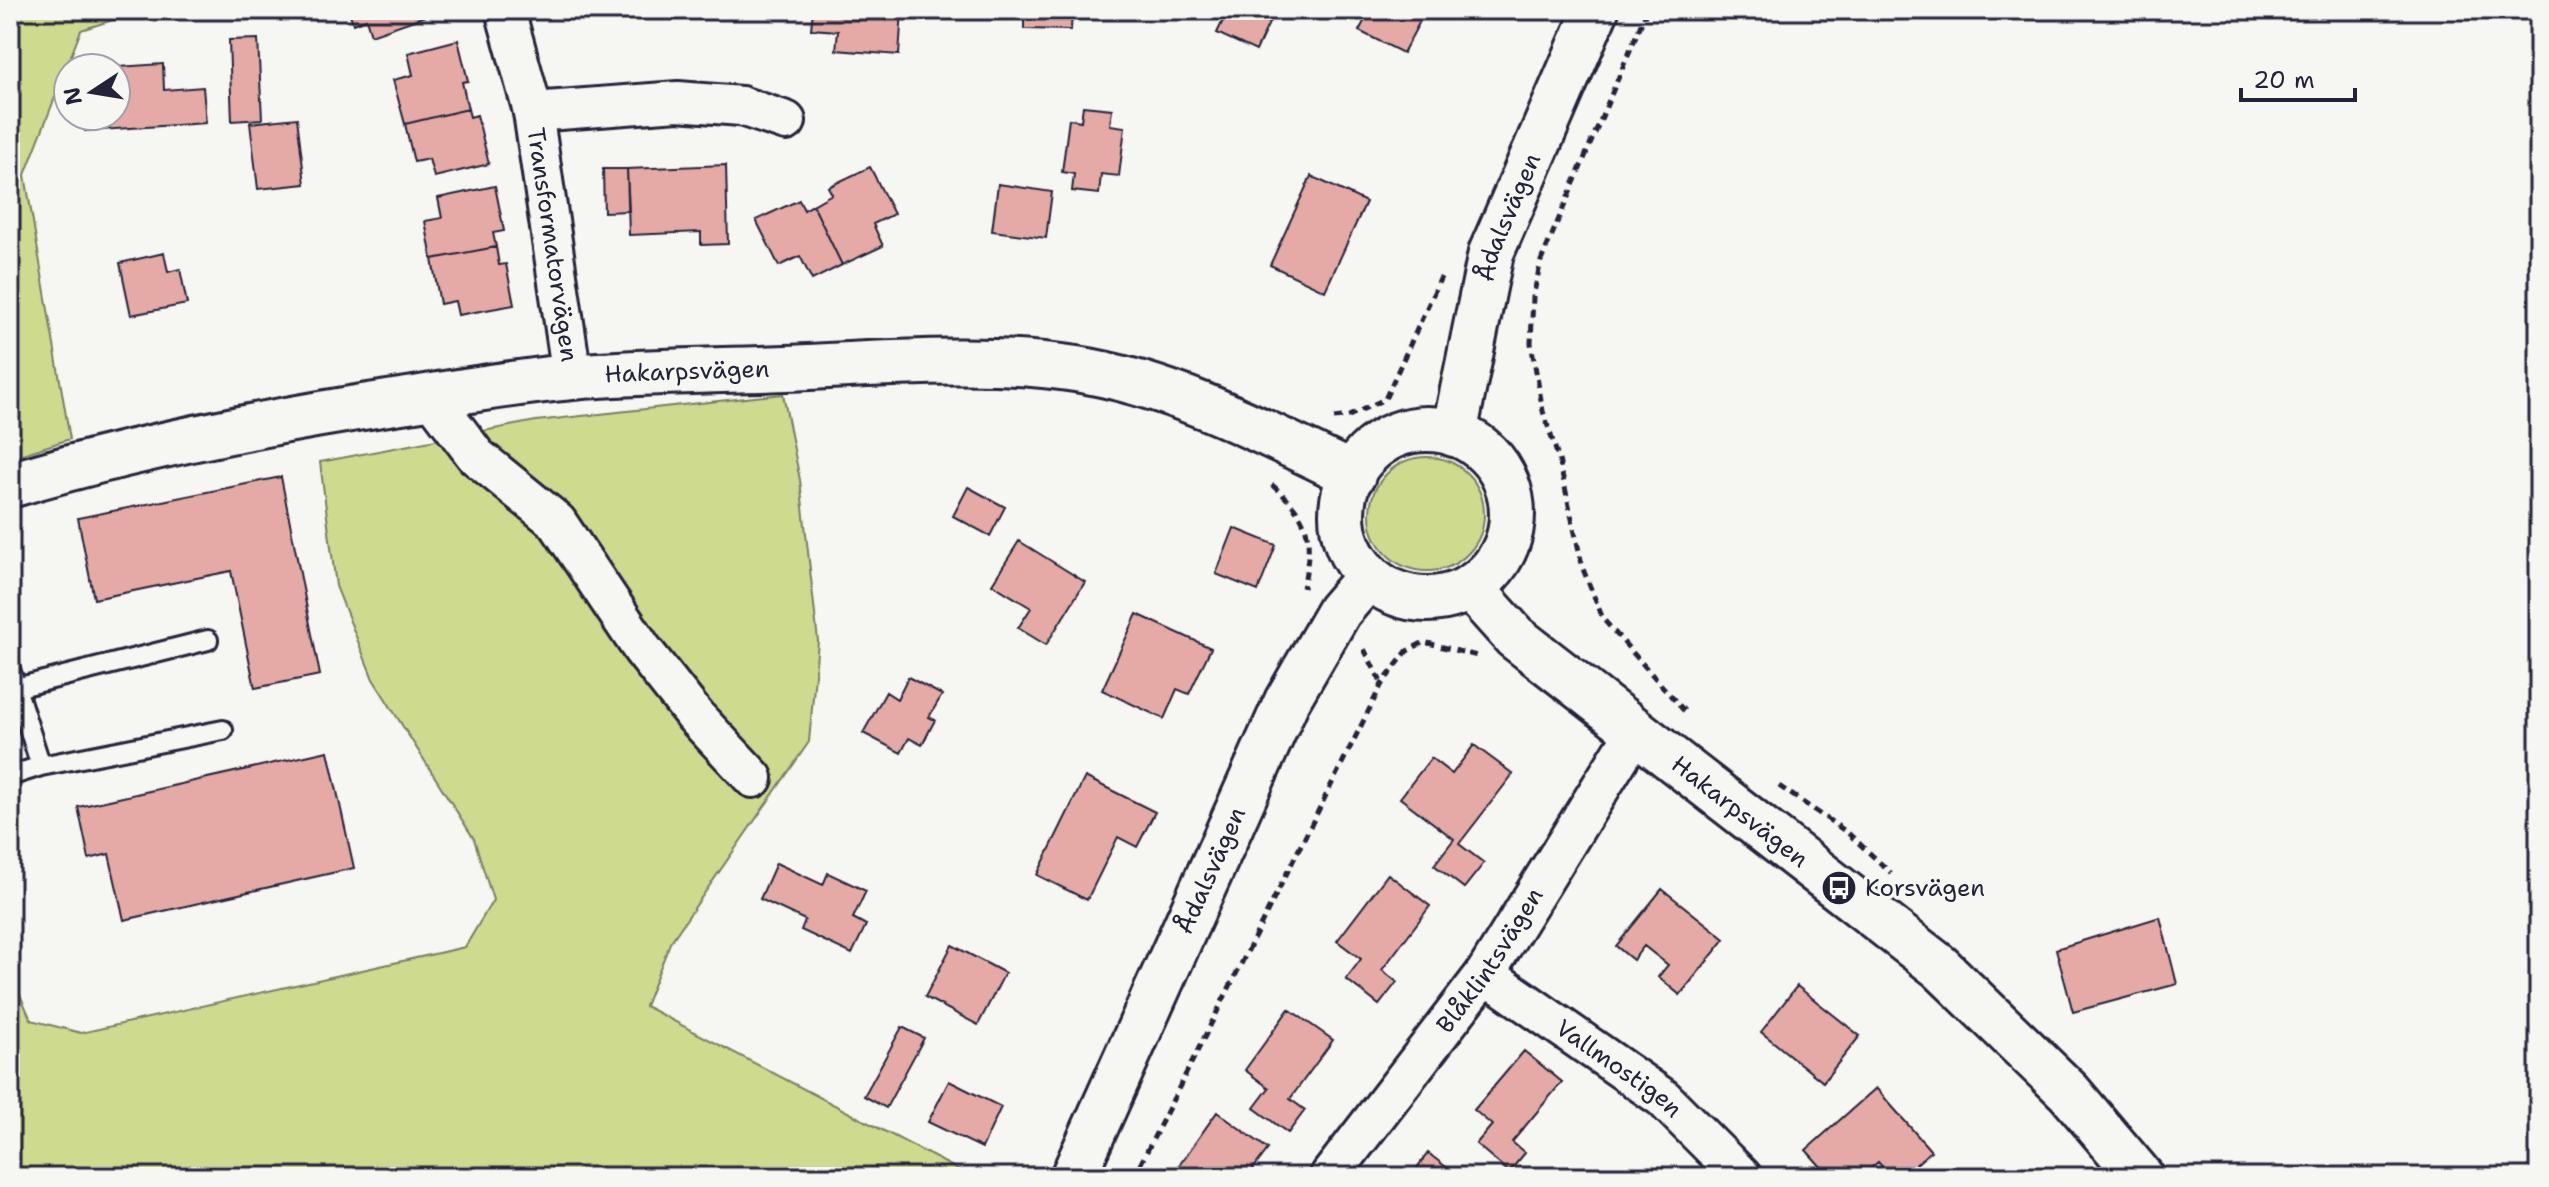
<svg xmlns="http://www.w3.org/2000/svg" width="2549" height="1187" font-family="'Shantell Sans',sans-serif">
<rect width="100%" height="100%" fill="#f6f6f2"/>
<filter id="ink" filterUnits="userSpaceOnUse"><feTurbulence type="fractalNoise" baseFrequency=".0125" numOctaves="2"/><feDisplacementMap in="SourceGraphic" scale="16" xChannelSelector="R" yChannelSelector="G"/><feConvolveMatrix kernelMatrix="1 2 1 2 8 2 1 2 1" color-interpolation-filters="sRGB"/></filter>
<g filter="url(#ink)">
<!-- green -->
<path fill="#ceda8d" stroke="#787e64" stroke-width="2" d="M 10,10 L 144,10 L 81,30 L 25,175 L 70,439 L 10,458 Z
M 783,394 L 800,480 L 818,641 L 809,742 L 670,943 L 645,1006 L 972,1177 L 10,1177 L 10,972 L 31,1020 L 81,1033 L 465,947 L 493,900 L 474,839 L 373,679 L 336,586 L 320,462 L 536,421 Z
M1370 514a57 57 0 1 1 114 0a57 57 0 1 1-114 0Z"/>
<!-- building -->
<path fill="#e5aaa5" stroke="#22223b" stroke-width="2" d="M 349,10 L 424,10 L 426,16 L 371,35 L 366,19 L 353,24 Z
M 813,10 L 902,10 L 899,55 L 836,50 L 838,31 L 811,29 Z
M 1024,10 L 1072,10 L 1071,30 L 1024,29 Z
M 1228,10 L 1275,10 L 1256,51 L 1217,33 Z
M 1370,10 L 1426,10 L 1403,53 L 1359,31 Z
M 258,39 L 262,119 L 232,121 L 229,40 Z
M 458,40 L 468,81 L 462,82 L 468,109 L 405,124 L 393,80 L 413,75 L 408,53 Z
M 163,64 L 164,90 L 203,87 L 206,123 L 85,131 L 84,116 L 116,116 L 116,68 L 102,68 Z
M 1083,106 L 1112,109 L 1110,125 L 1125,127 L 1119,176 L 1101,174 L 1099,194 L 1072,191 L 1074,174 L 1062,172 L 1069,119 L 1081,121 Z
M 468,109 L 470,117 L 477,115 L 489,164 L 434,177 L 429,159 L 414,162 L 405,124 Z
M 297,118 L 305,184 L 258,189 L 250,123 Z
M 726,165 L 728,244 L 701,245 L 701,232 L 629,235 L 627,169 Z
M 870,167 L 894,214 L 873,224 L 883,246 L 842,265 L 813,205 L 832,194 L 828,187 Z
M 603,169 L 627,169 L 629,211 L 604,212 Z
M 1311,176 L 1366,202 L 1325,291 L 1270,265 Z
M 998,184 L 1052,192 L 1046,238 L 992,231 Z
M 495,186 L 504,231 L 493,233 L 496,247 L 432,259 L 425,221 L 442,218 L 438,198 Z
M 799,200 L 804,210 L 813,205 L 842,265 L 812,280 L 800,256 L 779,266 L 756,220 Z
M 496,247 L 499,265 L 506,264 L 514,305 L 458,315 L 455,301 L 440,304 L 432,259 Z
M 164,253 L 168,272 L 180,269 L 187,304 L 131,315 L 120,263 Z
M 281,477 L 320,675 L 255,688 L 231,571 L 94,599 L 78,518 Z
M 968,487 L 1005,507 L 990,536 L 953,516 Z
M 1234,528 L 1276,545 L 1258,591 L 1216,574 Z
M 1019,541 L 1085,582 L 1046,645 L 1018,628 L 1031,608 L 992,584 Z
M 1137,614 L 1211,648 L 1189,694 L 1177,689 L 1164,719 L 1102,690 Z
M 908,677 L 942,695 L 929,717 L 935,720 L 922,745 L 909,738 L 901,753 L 863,733 L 886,692 L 897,699 Z
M 1474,745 L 1513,774 L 1459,844 L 1484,863 L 1464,888 L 1434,865 L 1454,839 L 1400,798 L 1431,758 L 1452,774 Z
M 328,751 L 354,868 L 124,920 L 109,854 L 89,859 L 78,807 Z
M 1085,777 L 1155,812 L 1137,847 L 1118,837 L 1087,900 L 1037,875 Z
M 776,863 L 823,885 L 828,873 L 866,891 L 853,918 L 866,925 L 852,954 L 801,930 L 805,920 L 760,899 Z
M 1388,874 L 1430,906 L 1382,970 L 1397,982 L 1379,1005 L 1346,979 L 1361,959 L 1337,941 Z
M 1662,889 L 1725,939 L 1680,995 L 1658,977 L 1668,965 L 1644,946 L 1633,960 L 1616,946 Z
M 2160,917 L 2177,984 L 2073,1012 L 2056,949 Z
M 952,945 L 1005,973 L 978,1025 L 925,997 Z
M 1797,986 L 1860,1036 L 1823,1082 L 1761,1032 Z
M 1289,1009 L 1333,1040 L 1290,1099 L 1305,1110 L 1288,1133 L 1254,1108 L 1269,1088 L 1245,1070 Z
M 902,1027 L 924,1038 L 886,1108 L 864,1096 Z
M 1524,1051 L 1562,1082 L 1512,1142 L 1525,1153 L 1509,1172 L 1476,1144 L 1492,1125 L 1474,1110 Z
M 949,1081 L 1001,1107 L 982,1148 L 928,1122 Z
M 1876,1088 L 1931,1151 L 1902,1177 L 1891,1177 L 1878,1162 L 1861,1177 L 1830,1177 L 1806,1150 Z
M 1217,1112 L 1268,1149 L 1247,1177 L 1177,1177 L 1173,1174 Z
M 1428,1153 L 1459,1177 L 1410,1177 Z"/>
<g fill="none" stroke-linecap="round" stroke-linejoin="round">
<defs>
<path id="service" d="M 10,669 L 41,766 L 223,730
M 16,688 L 208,640
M 10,776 L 41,766"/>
<g id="minor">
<path id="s1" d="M 505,10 L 533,112 L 572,377"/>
<path d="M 533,112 L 678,101 L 741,106 L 786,121"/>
<path d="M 431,396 L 476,456 L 557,522 L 642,649 L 695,716 L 753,778"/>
<path id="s2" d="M 1485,974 L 1663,1098 L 1742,1177"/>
<path id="s3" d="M 1329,1177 L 1485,974 L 1635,732"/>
</g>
<g id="tertiary">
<path id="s4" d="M 10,485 C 139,446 269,421 401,401 C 458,392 515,382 572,377 C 643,371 715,371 786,368 C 876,364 989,355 1076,369 C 1173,384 1266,433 1353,475"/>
<path id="s5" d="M 1470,587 L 1515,637 L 1940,967 L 2069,1092 L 2141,1177"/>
</g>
<g id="secondary">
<circle cx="1427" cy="514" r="85"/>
<path id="s6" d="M 1454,434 L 1491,253 L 1596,10"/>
<path id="s7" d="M 1073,1177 L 1287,701 L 1339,611 L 1369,576"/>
</g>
</defs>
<!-- service casing -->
<use href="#service" stroke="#22223b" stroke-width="24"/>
<!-- minor casing -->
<use href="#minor" stroke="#22223b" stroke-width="44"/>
<!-- tertiary casing -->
<use href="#tertiary" stroke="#22223b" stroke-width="50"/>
<!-- secondary casing -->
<use href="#secondary" stroke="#22223b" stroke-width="50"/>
<!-- path -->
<path stroke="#22223b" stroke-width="5" stroke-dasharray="8 6" stroke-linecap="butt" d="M 1647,10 L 1541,261 L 1533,297 L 1531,343 L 1543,411 L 1559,460 L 1583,569 L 1603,619 L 1686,713
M 1334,418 L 1349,416 L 1385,399 L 1441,277
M 1272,485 C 1312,519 1313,539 1303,588
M 1364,649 L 1382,684
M 1779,786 L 1848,833 L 1891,873
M 1134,1177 L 1382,684 L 1407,651 L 1424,642 L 1477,656"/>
<!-- service -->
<use href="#service" stroke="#f6f6f2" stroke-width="18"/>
<!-- minor -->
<use href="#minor" stroke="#f6f6f2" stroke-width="38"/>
<!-- tertiary -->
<use href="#tertiary" stroke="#f6f6f2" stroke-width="44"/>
<!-- secondary -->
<use href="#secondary" stroke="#f6f6f2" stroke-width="44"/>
</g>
</g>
<!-- icons -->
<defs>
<symbol id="bus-disc" viewBox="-11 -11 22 22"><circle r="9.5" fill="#22223b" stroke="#f6f6f2"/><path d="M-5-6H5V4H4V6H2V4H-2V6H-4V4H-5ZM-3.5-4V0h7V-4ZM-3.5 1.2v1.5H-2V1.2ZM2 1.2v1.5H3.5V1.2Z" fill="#fff"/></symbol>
</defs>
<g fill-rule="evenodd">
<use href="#bus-disc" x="1819" y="868" width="40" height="40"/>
</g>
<g text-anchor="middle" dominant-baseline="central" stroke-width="7" stroke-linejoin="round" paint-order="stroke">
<!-- street labels -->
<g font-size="24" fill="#22223b" stroke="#f6f6f2">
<text stroke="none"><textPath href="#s6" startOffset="224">Ådalsvägen</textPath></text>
<text stroke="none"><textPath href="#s1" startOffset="240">Transformatorvägen</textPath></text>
<text stroke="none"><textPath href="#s4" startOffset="688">Hakarpsvägen</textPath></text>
<text stroke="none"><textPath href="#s5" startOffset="352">Hakarpsvägen</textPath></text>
<text stroke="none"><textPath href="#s7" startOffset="336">Ådalsvägen</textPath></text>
<text stroke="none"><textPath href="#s3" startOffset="270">Blåklintsvägen</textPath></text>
<text stroke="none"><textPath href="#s2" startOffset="164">Vallmostigen</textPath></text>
</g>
<!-- poi labels -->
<g font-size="24" fill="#22223b" stroke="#f6f6f2" text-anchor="start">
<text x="1865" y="888">Korsvägen</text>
</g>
</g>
<!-- margin -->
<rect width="2549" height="1187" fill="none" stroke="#f6f6f2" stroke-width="40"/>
<rect x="20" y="20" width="2509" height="1147" fill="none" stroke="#22223b" stroke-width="3" filter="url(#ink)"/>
<!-- north arrow -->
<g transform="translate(92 92) rotate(258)"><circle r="38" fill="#f6f6f2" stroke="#a1a1a9" stroke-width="2"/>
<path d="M0-6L14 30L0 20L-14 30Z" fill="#22223b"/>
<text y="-12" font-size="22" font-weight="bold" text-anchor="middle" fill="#22223b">N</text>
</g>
<!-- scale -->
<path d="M2241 88v12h114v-12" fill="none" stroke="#22223b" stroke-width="4"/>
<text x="2253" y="88" font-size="24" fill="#22223b" stroke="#f6f6f2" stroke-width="6" paint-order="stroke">20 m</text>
</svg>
